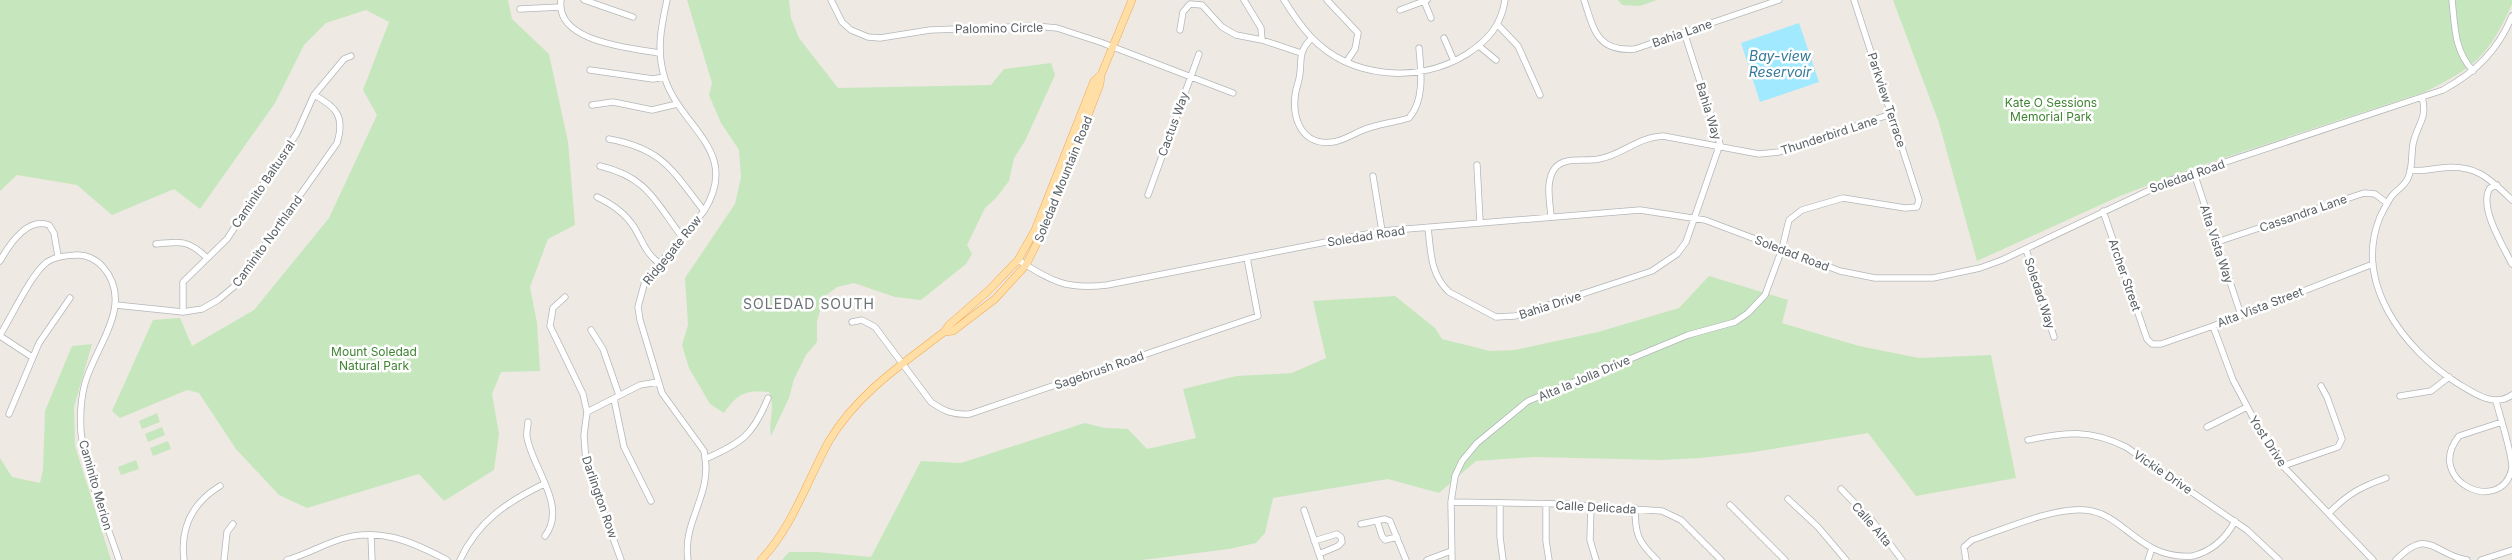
<svg xmlns="http://www.w3.org/2000/svg" width="2512" height="560" font-family="Inter,sans-serif">
<rect width="100%" height="100%" fill="#eee9e2"/>
<!-- green -->
<path fill="#c6e7bd" d="M 0,0 L 508,0 L 512,19 L 549,54 L 568,142 L 575,225 L 548,239 L 530,287 L 537,323 L 540,371 L 501,372 L 492,394 L 499,434 L 494,470 L 444,501 L 419,474 L 307,508 L 279,495 L 236,449 L 199,393 L 187,390 L 120,418 L 112,411 L 153,320 L 180,318 L 192,346 L 254,310 L 329,218 L 377,115 L 363,90 L 389,22 L 366,10 L 326,23 L 304,45 L 275,103 L 200,209 L 174,189 L 112,215 L 77,185 L 17,175 L 0,191 Z
M 687,0 L 789,0 L 791,18 L 799,38 L 838,88 L 991,85 L 1004,69 L 1051,63 L 1055,75 L 1025,141 L 1014,158 L 1009,181 L 996,198 L 985,208 L 967,245 L 972,254 L 966,264 L 921,300 L 895,297 L 854,283 L 837,287 L 824,297 L 817,321 L 817,342 L 806,355 L 794,379 L 789,398 L 771,436 C 768,420 776,407 769,392 C 745,390 738,393 724,413 L 710,404 L 689,368 L 682,345 L 688,325 L 685,278 L 735,204 L 741,177 L 739,150 L 721,123 L 709,95 L 712,83 Z
M 1618,0 L 1657,0 L 1640,6 L 1622,5 Z
M 1893,0 L 2512,0 L 2512,4 C 2489,56 2475,67 2425,92 L 2190,169 L 2120,196 L 1977,261 L 1939,123 Z
M 1709,276 L 1788,300 L 1782,323 L 1859,346 L 1919,358 L 1991,355 L 2016,478 L 1916,496 L 1868,433 L 1754,452 L 1701,458 L 1661,460 L 1534,457 L 1476,461 L 1439,493 L 1388,479 L 1273,498 L 1265,533 L 1256,543 L 1229,549 L 1142,560 L 782,560 L 789,552 L 817,552 L 871,557 L 921,461 L 961,463 L 1085,423 L 1105,428 L 1128,429 L 1147,449 L 1196,438 L 1183,389 L 1237,376 L 1292,373 L 1326,358 L 1313,301 L 1395,296 L 1435,328 L 1442,339 L 1490,351 L 1515,350 L 1598,332 L 1679,308 Z
M 92,344 L 74,407 L 75,446 L 111,560 L 0,560 L 0,458 L 12,477 L 40,483 L 43,470 L 45,411 L 72,346 Z
M 157,413 L 160,422 L 142,429 L 139,421 Z
M 162,427 L 165,435 L 148,442 L 145,434 Z
M 168,441 L 171,449 L 153,456 L 150,448 Z
M 136,460 L 139,469 L 121,475 L 118,467 Z"/>
<!-- water -->
<path fill="#a1e9ff" d="M 1799,23 L 1819,82 L 1760,102 L 1741,43 Z"/>
<g fill="none" stroke-linecap="round" stroke-linejoin="round">
<defs>
<path id="minor" d="M 561,0 C 555,42 630,48 659,53
M 584,0 L 633,17
M 667,0 C 661,27 656,52 665,79 C 682,129 741,151 704,211 L 645,281 L 638,307 L 640,320 L 662,393 L 704,451 C 714,495 682,519 688,560
M 831,0 L 842,22 L 851,30 L 868,37 L 880,38 L 930,30 L 1035,26 L 1057,28 L 1100,42 L 1233,93
M 1244,0 L 1261,28 L 1262,40
M 1284,0 C 1292,13 1301,26 1311,37 C 1351,79 1419,84 1467,54 C 1488,40 1501,26 1505,0
M 1327,0 L 1358,33 L 1355,49 L 1347,61
M 1584,0 C 1594,30 1597,52 1635,49 L 1779,0
M 2452,0 C 2455,27 2454,50 2473,71
M 1424,1 L 1431,18
M 520,9 L 560,7
M 1400,10 L 1427,0
M 1498,25 L 1518,46 L 1540,95
M 1180,30 L 1183,12 L 1190,4 L 1202,5 L 1222,27 L 1236,35 L 1262,40 L 1301,53
M 1312,38 C 1295,54 1304,64 1298,83 C 1289,109 1297,147 1333,142 C 1347,140 1358,130 1372,127 C 1384,123 1397,122 1409,118 C 1425,100 1421,70 1419,48
M 1444,38 L 1454,61
M 1479,46 L 1496,60
M 590,70 L 653,79 L 664,77
M 2422,97 C 2428,119 2417,124 2413,144 C 2411,155 2413,167 2408,178 C 2405,186 2396,190 2391,197 C 2387,203 2383,211 2380,217 C 2353,283 2404,349 2457,383 C 2474,393 2493,408 2512,395
M 592,105 L 613,102 L 652,110 L 677,104
M 609,139 C 663,149 672,170 704,211
M 1477,165 L 1480,222
M 600,166 C 647,177 655,201 682,237
M 2410,170 C 2422,172 2430,169 2441,168 C 2476,164 2489,178 2512,200
M 2194,173 L 2241,315
M 1373,176 L 1382,231
M 2497,185 L 2490,188 C 2478,206 2503,246 2512,264
M 1148,195 L 1199,54
M 597,197 C 612,204 625,213 634,227 C 642,240 646,254 659,263
M 2103,211 L 2147,339 L 2152,344 L 2161,344 L 2213,326 L 2373,264
M 1551,217 C 1550,201 1545,181 1555,168 C 1565,156 1585,162 1599,159 C 1622,155 1638,137 1663,136 L 1759,154 L 1779,152 L 1891,114
M 1428,228 C 1431,252 1430,274 1449,292 L 1496,317 L 1515,316 L 1652,271 L 1677,254 L 1686,242 L 1720,144 L 1684,32
M 2217,242 L 2364,193 L 2375,194 L 2387,203
M 156,244 C 180,241 189,240 207,258
M 2026,249 L 2054,337
M 1018,260 C 1052,281 1065,290 1107,285 L 1382,231 L 1640,210 L 1705,220 L 1840,271 L 1875,278 L 1933,278 L 1980,268 L 2002,260 L 2171,180 L 2443,90 C 2476,72 2498,50 2512,16
M 0,261 C 9,245 27,217 49,225 L 54,233 L 58,256
M 565,297 L 553,308 L 550,326 L 583,394 L 587,412 L 584,435 L 586,463 L 621,560
M 116,305 L 183,312 L 202,309 L 218,300 L 237,284 L 337,143 C 345,117 337,107 314,95
M 183,312 L 183,282 L 227,239 L 297,133 L 314,95 L 344,59 L 351,56
M 852,322 L 862,320 L 875,327 L 931,402 C 945,412 954,415 970,414 L 1258,316 L 1247,258
M 2213,326 L 2233,380 L 2257,425 L 2283,466 L 2373,560
M 591,330 L 603,349 L 619,395
M 0,335 C 12,316 31,274 47,262 C 56,256 66,256 76,255 C 86,254 97,260 103,267 C 135,304 96,345 85,383 C 81,398 80,416 81,432 C 85,472 106,521 119,560
M 0,336 L 32,357
M 2400,396 L 2431,391 L 2449,377
M 614,399 L 624,447 L 651,501
M 2496,401 C 2500,417 2512,452 2512,468 C 2502,517 2423,481 2459,436 L 2502,422
M 587,412 L 640,385 L 658,382
M 9,414 L 39,343 L 70,298
M 528,422 C 528,427 526,433 527,437 C 532,468 568,506 545,536
M 2207,427 L 2247,407
M 2028,440 C 2066,432 2090,429 2126,447 L 2247,530 L 2279,560
M 705,459 C 742,443 753,435 768,398
M 2283,466 L 2338,447 L 2342,439 L 2327,397 L 2321,386
M 1841,489 L 1874,523 L 1902,560
M 1788,499 L 1818,527 L 1846,560
M 1451,502 L 1564,504 L 1662,511 L 1681,520 L 1721,560
M 1500,503 L 1500,537 L 1503,560
M 1546,504 L 1546,541 L 1549,560
M 1730,505 L 1785,560
M 1591,506 L 1590,540 L 1596,560
M 1635,508 C 1635,534 1638,542 1657,560
M 1304,510 L 1321,560
M 2329,513 C 2348,494 2360,487 2386,478
M 1377,521 L 1382,536 L 1385,540 L 1397,537
M 1361,524 L 1385,519 L 1390,521 L 1406,560
M 371,535 L 372,560
M 1314,541 L 1337,534 L 1341,537 L 1342,542 L 1338,546 L 1319,554
M 184,560 C 180,527 192,503 220,486
M 224,560 L 227,532 L 233,524
M 287,560 C 305,555 322,545 341,539 C 380,527 413,542 447,560
M 460,560 C 478,521 507,502 544,484
M 1427,560 L 1451,551
M 1452,560 L 1451,502 L 1455,476 L 1462,461 L 1477,443 L 1528,401 L 1688,335 L 1735,322 L 1748,313 L 1765,295 L 1782,249 L 1789,220 L 1802,210 L 1843,198 L 1905,208 L 1917,207 L 1919,200 L 1854,0
M 1966,560 L 1964,547 L 1972,540 C 2002,530 2054,507 2085,510 C 2125,513 2138,560 2193,556 C 2212,551 2226,538 2235,521
M 2148,560 L 2151,551
M 2396,560 C 2429,526 2434,555 2467,560
M 2481,560 L 2512,550"/>
<path id="major" d="M 944,332 L 953,331 L 995,299 L 1026,265 L 1047,223 L 1100,84 L 1101,75 L 1132,0
M 761,560 C 793,526 807,481 829,441 C 857,394 902,364 944,332 L 949,325 L 988,291 L 1018,260 L 1035,230 L 1094,81 L 1101,75"/>
</defs>
<!-- minor casing -->
<use href="#minor" stroke="#b3b7ba" stroke-width="7"/>
<!-- major casing -->
<use href="#major" stroke="#f6a853" stroke-width="8"/>
<!-- minor -->
<use href="#minor" stroke="#fff" stroke-width="5.5"/>
<!-- major -->
<use href="#major" stroke="#ffdfa6" stroke-width="7"/>
</g>
<g text-anchor="middle" dominant-baseline="central" stroke-width="5" stroke-linejoin="round" paint-order="stroke">
<!-- street labels -->
<g font-size="12" fill="#5a6064" stroke="#fff">
<text transform="translate(999 28) rotate(-1)">Palomino Circle</text>
<text transform="translate(1682 33) rotate(-19)">Bahia Lane</text>
<text transform="translate(1887 100) rotate(72)">Parkview Terrace</text>
<text transform="translate(1709 111) rotate(73)">Bahia Way</text>
<text transform="translate(1173 124) rotate(-70)">Cactus Way</text>
<text transform="translate(1829 135) rotate(-18)">Thunderbird Lane</text>
<text transform="translate(2187 176) rotate(-19)">Soledad Road</text>
<text transform="translate(1063 179) rotate(-68)">Soledad Mountain Road</text>
<text transform="translate(263 184) rotate(-56)">Caminito Baltusral</text>
<text transform="translate(2303 213) rotate(-19)">Cassandra Lane</text>
<text transform="translate(1366 236) rotate(-9)">Soledad Road</text>
<text transform="translate(267 241) rotate(-54)">Caminito Northland</text>
<text transform="translate(2217 244) rotate(72)">Alta Vista Way</text>
<text transform="translate(672 250) rotate(-51)">Ridgegate Row</text>
<text transform="translate(1792 253) rotate(21)">Soledad Road</text>
<text transform="translate(2125 275) rotate(71)">Archer Street</text>
<text transform="translate(2040 293) rotate(72)">Soledad Way</text>
<text transform="translate(1550 305) rotate(-18)">Bahia Drive</text>
<text transform="translate(2260 307) rotate(-21)">Alta Vista Street</text>
<text transform="translate(1099 370) rotate(-19)">Sagebrush Road</text>
<text transform="translate(1584 378) rotate(-23)">Alta la Jolla Drive</text>
<text transform="translate(2268 441) rotate(57)">Yost Drive</text>
<text transform="translate(2163 472) rotate(34)">Vickie Drive</text>
<text transform="translate(96 485) rotate(74)">Caminito Merion</text>
<text transform="translate(600 497) rotate(71)">Darlington Row</text>
<text transform="translate(1596 507) rotate(3)">Calle Delicada</text>
<text transform="translate(1872 524) rotate(49)">Calle Alta</text>
</g>
<!-- park labels -->
<g font-size="12" fill="#3e8431" stroke="#fff">
<text x="2051" y="102">Kate O Sessions<tspan x="2051" dy="14">Memorial Park</tspan></text>
<text x="374" y="351">Mount Soledad<tspan x="374" dy="14">Natural Park</tspan></text>
</g>
<!-- water labels -->
<g font-size="14" font-style="italic" fill="#34799a" stroke="#fff">
<text x="1780" y="55">Bay-view<tspan x="1780" dy="16">Reservoir</tspan></text>
</g>
<!-- neighbourhood labels -->
<g font-size="14" letter-spacing="1" fill="#6b7376" stroke="#fff">
<text x="809" y="303">SOLEDAD SOUTH</text>
</g>
</g>
</svg>
